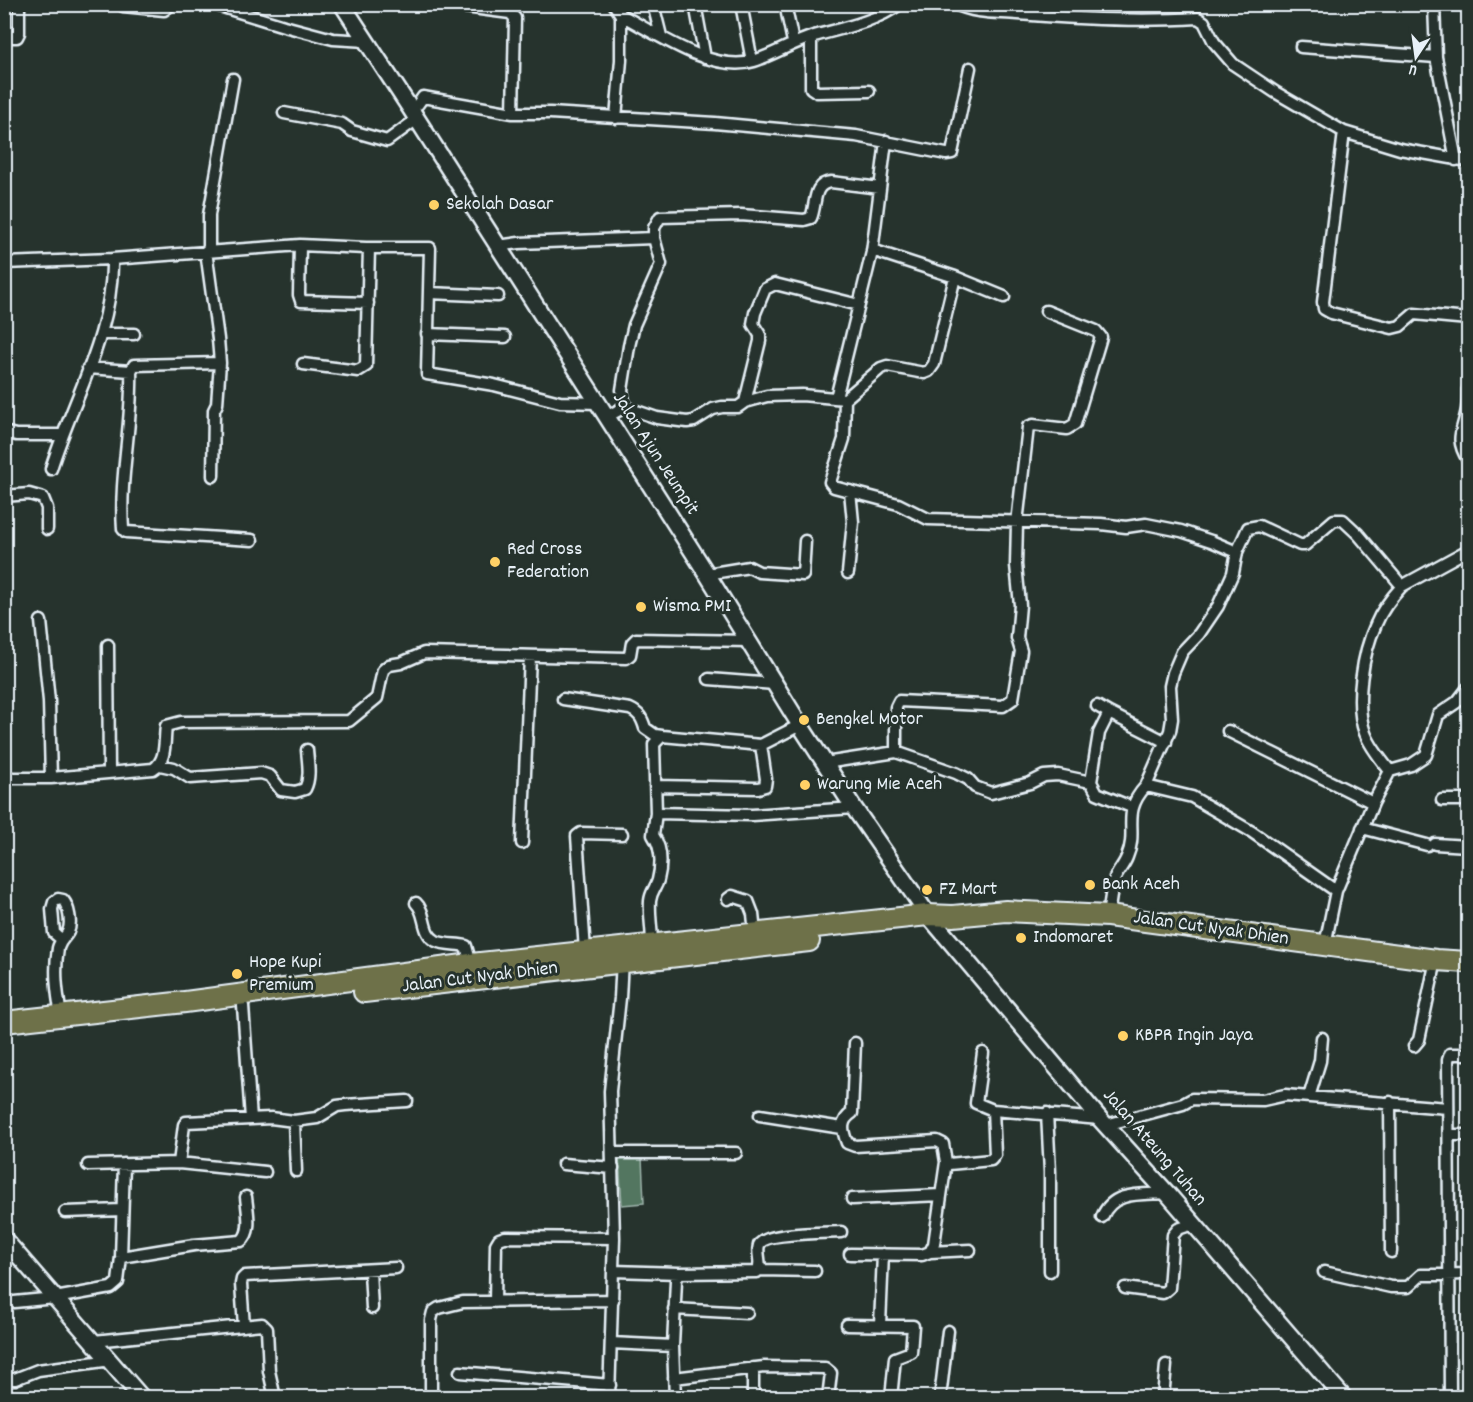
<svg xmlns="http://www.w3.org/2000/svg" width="1473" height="1402" font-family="Dekko,sans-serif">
<rect width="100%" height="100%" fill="#26332d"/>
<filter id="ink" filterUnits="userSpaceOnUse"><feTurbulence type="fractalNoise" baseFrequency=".0167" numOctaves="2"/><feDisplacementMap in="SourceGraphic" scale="12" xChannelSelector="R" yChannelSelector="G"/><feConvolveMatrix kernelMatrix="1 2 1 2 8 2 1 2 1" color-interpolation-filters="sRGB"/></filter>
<g filter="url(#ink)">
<!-- green -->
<path fill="#537660" stroke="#9eb4ac" stroke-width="1.5" d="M 642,1158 L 644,1203 L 622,1205 L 619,1159 Z"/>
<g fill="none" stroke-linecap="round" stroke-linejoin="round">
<defs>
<path id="street" d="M 213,4 L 284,26 L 333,39 L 366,41
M 442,4 L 510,13 L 515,18 L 513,113
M 614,4 L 621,15 C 656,33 713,74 754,61 C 775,54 792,43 814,36 C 843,28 875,22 900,4
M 653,4 L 661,36
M 695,4 L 705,58
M 741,4 L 752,61
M 785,4 L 793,42
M 955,4 C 976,14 996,12 1018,14 C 1079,19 1138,22 1198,18 L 1204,22 L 1214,42 L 1233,64 L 1275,92 L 1344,132 L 1400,149 L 1468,161
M 1434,4 L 1436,57 L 1456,160
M 1452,4 L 1462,4
M 123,6 L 164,10 L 172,4
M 4,37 L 17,37 L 19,33 L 19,4
M 811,37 L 811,88 L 817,92 L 869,91
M 1301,47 L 1436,57
M 410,108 L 418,104 L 423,97 L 513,113 L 550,113 L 715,123 L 856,136 L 946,154 L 952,153 L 970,68
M 284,113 L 342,124 L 352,131 L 387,141 L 417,119
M 616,118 L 621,60 L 621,15
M 1344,132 L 1323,302 L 1324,309 L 1331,313 L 1392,328 L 1400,326 L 1414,314 L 1468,319
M 300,245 L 299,295 L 301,301 L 368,303
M 498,246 L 519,243 L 654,238 L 654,228 L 660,217 L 741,215 L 804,220 L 811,218 C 817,203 812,184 831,182 L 880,188
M 872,250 L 955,277 L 1004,297
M 206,251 L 218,339 L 220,363 L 217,404 L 214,410 L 213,476
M 209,252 L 209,215 L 233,79
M 4,263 L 112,259 L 300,245 L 366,248 L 430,248 L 427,374 L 494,385 L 560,402 L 597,403
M 429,293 L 498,296
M 101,334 L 134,334
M 427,334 L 505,337
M 303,364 L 358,371 L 366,366 L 369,248
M 88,368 L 131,371 L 134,365 L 220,363
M 131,371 C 133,423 119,476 123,529 L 126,532 L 252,540
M 1468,389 C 1468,395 1468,402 1467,409 C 1463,432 1454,437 1468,460
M 836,398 L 872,252 L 886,141
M 845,399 L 881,368 L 887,366 L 924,373 L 929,371 L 934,364 L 955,277
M 745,402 L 760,341 L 760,335 L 753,324 L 755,313 L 765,289 L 775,284 L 859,305
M 625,407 L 622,390 L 629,346 L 634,325 L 661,264 L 654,238
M 606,417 L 625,407 L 657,418 L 687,422 L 694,421 L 713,409 L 722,407 L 738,407 L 745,402 L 767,396 L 802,395 L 845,399 L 844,439 L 830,482 L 834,487 L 898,504 L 928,519 L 1101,524 L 1126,527 L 1146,524 L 1181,531 L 1211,541 L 1237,552
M 4,432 L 16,435 L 62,435
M 51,469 C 72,401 114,332 112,259
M 4,496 L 29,494 L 43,498 L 47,508 L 47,529
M 848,573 L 853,522 L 850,491
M 707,574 L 749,567 L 759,572 L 803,575 L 805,541
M 1402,586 L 1468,550
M 41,621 L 49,701 L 51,778
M 108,645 L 109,773
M 709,679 L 775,684
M 563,699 L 630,709 C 639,713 642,718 645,728 L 655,735 L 662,736
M 1097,706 L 1109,713
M 1228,731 L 1373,803
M 896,752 L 896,707 L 899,701 L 1003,706 L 1013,699 L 1021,651 L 1017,638 L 1020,605 L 1016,565 L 1017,523 L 1028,427 L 1033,425 L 1067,429 L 1075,424 L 1101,337 L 1096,331 L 1046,311
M 825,763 L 896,752 L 956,773 L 968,779 L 975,787 L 991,793 L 1030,783 L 1044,776 L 1058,775 L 1091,782 L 1097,793 L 1131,807
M 160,765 L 174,768 L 190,778 L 261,773 L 270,776 L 281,790 L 295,792 L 305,789 C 311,777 308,763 307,750
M 4,778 L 51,778 L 153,769 C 167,761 164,741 166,726 L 181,722 L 349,721 L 377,698 L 383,670 L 389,665 L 401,663 L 424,653 L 626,658 L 630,655 L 632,643 L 636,639 L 749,641
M 1091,782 L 1099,733 L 1109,713 L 1166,742
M 655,786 L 758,788 L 765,786 L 766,779 L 761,745
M 1146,786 L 1170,731 L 1172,719 L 1170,686 L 1173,673 L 1182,652 L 1199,634 L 1218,606 L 1233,573 L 1237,552 L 1248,528 L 1259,526 L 1300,545 L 1305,545 L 1334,520 L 1343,520 L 1358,534 L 1402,586 C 1392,597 1382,609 1376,624 C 1363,652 1354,703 1365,733 C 1370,746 1381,760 1390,771
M 1442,800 L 1468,800
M 656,813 L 752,815 L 854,808
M 1362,828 L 1427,845
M 522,843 L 530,656
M 1435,844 L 1468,846
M 728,899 L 732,896 L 748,901 L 753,914 L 755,933
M 416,903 C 427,913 421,933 436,941 C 445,945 457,944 466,946 L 471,964
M 1108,916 C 1110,904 1111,890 1115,878 C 1118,871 1124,865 1127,857 C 1139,829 1120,814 1146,786 L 1192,797 L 1252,832 L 1336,891
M 61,939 L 54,933 L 52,909 L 54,902 L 58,899 L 63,900 C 69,907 72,923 68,932 C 65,938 60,940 58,948 C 54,971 57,993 61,1015
M 652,944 C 652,930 649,915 650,901 C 651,891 656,888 658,880 C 662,864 662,848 653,835 L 656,813 L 654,744 L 662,736 L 761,745 L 800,725
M 1325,945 L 1336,891 L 1373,803 L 1390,771 L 1411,765 L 1426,755 L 1438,715 L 1457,702 L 1468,688
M 585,951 L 577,836 L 581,833 L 622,834
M 243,1006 L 251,1119
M 855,1043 L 852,1113 C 840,1121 842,1130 847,1143 L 855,1146 L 937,1141 L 943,1144 L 946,1162 L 949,1164 L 991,1160 L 995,1155 L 993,1110
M 1414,1046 L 1419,1040 L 1436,960
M 983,1053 L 976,1103 L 993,1110 L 1100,1119
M 1309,1097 L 1320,1061 L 1322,1038
M 1390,1102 L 1391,1252
M 1047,1113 L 1050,1172 L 1050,1271
M 760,1115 L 842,1128
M 294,1121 L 296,1171
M 1106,1125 L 1183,1104 L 1192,1099 L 1263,1100 L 1285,1095 L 1448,1108
M 1449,1135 L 1468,1135
M 613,1153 L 736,1153
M 179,1163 L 184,1125 L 186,1122 L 271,1118 L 294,1121 L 317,1118 L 337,1106 L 345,1105 L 407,1101
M 563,1164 L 613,1168
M 88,1165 L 179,1163 L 265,1172
M 852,1199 L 941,1195
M 65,1212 L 122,1210
M 1102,1217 C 1113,1190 1142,1195 1167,1193
M 930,1252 L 970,1250
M 850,1254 L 922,1255 L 930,1252 L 934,1244 L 946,1162
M 121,1257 L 194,1245 L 241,1241 C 253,1233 247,1209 246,1197
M 760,1270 L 815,1271
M 370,1271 L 372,1308
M 613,1271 L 679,1273
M 1324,1272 L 1391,1287 L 1408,1287 L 1421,1275 L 1468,1274
M 1125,1288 L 1163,1293 L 1169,1288 L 1173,1235 L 1178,1229 L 1193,1224
M 495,1302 L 496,1244 L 499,1239 L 505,1237 L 614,1238
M 4,1303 L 55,1298 L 111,1288 L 118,1282 L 121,1257 L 124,1164
M 674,1309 L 747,1313
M 847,1325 L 913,1326 L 911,1352 L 895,1358 L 891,1398
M 880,1325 L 883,1254
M 244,1326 L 241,1284 L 242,1279 L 245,1276 L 396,1268
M 94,1341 L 262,1324 L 267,1329 L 269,1371 L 275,1398
M 611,1343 L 673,1346 L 675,1398
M 673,1346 L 676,1280 L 679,1273 L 757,1272 C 763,1264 756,1254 759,1245 C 764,1232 827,1233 841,1232
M 753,1368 L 753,1398
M 460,1372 L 610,1385
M 674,1378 L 764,1367 L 825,1368 L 831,1373 L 828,1398
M 4,1379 L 15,1379 L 38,1370 L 111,1360
M 431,1398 L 431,1320 L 433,1312 L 439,1308 L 463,1302 L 613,1300
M 609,1398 L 614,1238 L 610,1091 L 620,998 L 622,960
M 940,1398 L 948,1331
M 1163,1398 L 1166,1365
M 1450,1398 L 1448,1060 L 1450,1054 L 1468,1054"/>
<path id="secondary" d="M 342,4 L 410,108 L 707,574 L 800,725 L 854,808 L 928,915 L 1100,1119 L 1167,1193 L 1344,1398
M 4,1239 L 142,1398"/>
<path id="highway" d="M 364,992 L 809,941
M 4,1022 L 185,1002 L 471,964 L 928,915 L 953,916 L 1006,911 L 1108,916 L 1436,960 L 1468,962"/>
</defs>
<!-- street casing -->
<use href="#street" stroke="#e8f1f8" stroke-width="15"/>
<!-- secondary casing -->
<use href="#secondary" stroke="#e8f1f8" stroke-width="20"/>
<!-- highway casing -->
<use href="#highway" stroke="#e8f1f8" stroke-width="24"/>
<!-- street -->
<use href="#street" stroke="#26332d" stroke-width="10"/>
<!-- secondary -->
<use href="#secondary" stroke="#26332d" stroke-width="15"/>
<!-- highway -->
<use href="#highway" stroke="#6e714a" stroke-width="20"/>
</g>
</g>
<!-- markers -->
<g fill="#ffd166" stroke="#26332d" stroke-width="2">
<circle cx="434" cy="205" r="6"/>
<circle cx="495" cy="562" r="6"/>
<circle cx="641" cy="607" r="6"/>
<circle cx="804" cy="720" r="6"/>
<circle cx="805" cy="785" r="6"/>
<circle cx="1090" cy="885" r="6"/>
<circle cx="927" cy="890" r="6"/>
<circle cx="1021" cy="938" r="6"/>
<circle cx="237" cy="974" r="6"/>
<circle cx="1123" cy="1036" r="6"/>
</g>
<g text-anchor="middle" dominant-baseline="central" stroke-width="6" stroke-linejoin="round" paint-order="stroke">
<!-- poi labels -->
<g font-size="20" fill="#e8f1f8" stroke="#26332d" text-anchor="start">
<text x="446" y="205">Sekolah Dasar</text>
<text x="507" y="550">Red Cross<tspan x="507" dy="23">Federation</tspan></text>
<text x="653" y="607">Wisma PMI</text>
<text x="816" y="720">Bengkel Motor</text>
<text x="817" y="785">Warung Mie Aceh</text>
<text x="1102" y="885">Bank Aceh</text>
<text x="939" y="890">FZ Mart</text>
<text x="1033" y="938">Indomaret</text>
<text x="249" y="963">Hope Kupi<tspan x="249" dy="23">Premium</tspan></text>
<text x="1135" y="1036">KBPR Ingin Jaya</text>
</g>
<!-- street labels -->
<g font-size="20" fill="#e8f1f8" stroke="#26332d">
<text transform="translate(655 454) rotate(57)">Jalan Ajun Jeumpit</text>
<text transform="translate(1211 929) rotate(8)">Jalan Cut Nyak Dhien</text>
<text transform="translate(480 978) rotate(-7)">Jalan Cut Nyak Dhien</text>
<text transform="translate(1154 1148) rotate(49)">Jalan Ateung Tuhan</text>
</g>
</g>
<!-- margin -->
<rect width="1473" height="1402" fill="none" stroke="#26332d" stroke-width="24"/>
<rect x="12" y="12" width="1449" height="1378" fill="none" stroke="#e8f1f8" stroke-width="2" filter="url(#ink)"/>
<!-- north arrow -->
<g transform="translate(1416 57) rotate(193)" stroke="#26332d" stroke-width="4.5" paint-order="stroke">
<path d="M0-4.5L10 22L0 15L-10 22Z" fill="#e8f1f8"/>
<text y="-9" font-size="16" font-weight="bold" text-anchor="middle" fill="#e8f1f8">U</text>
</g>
</svg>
